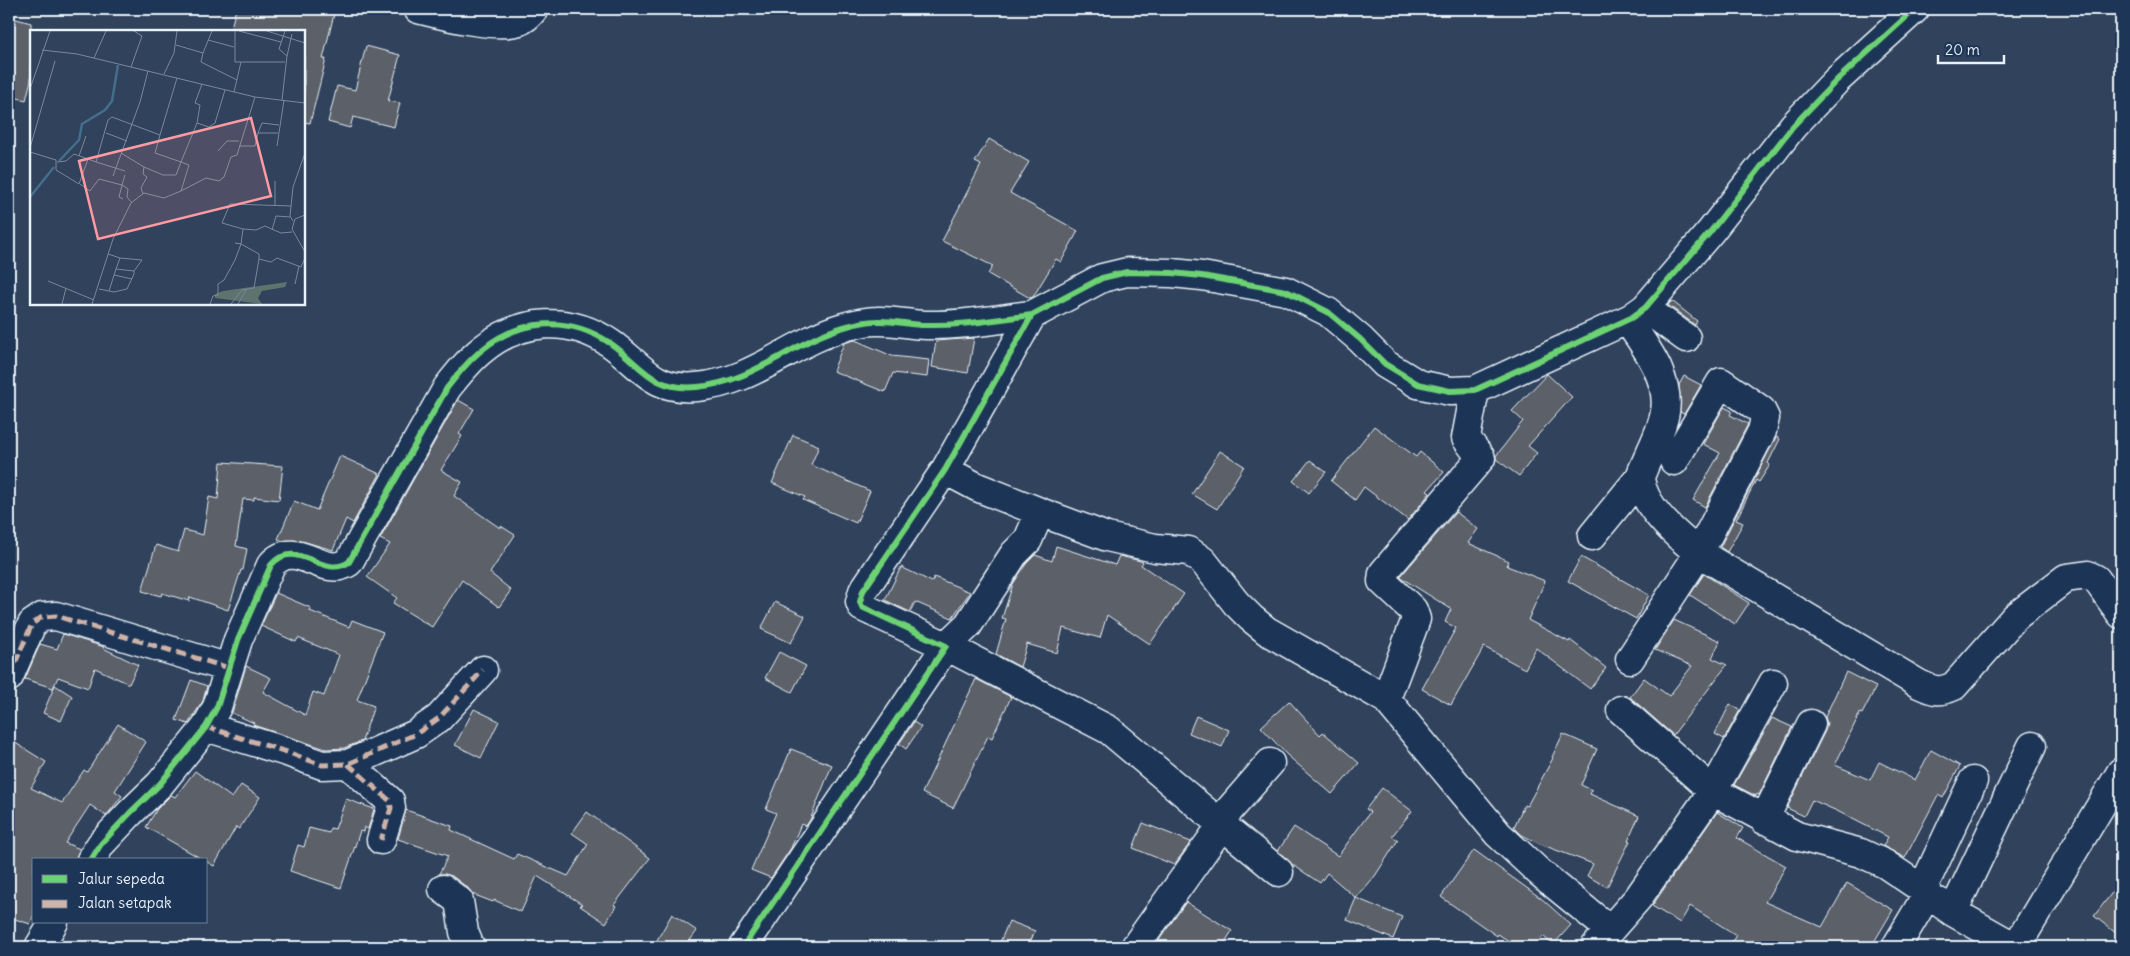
<svg xmlns="http://www.w3.org/2000/svg" width="2130" height="956" font-family="Delius,sans-serif">
<rect width="100%" height="100%" fill="#30425c"/>
<filter id="ink" filterUnits="userSpaceOnUse"><feTurbulence type="fractalNoise" baseFrequency=".02" numOctaves="2"/><feDisplacementMap in="SourceGraphic" scale="10" xChannelSelector="R" yChannelSelector="G"/><feConvolveMatrix kernelMatrix="1 2 1 2 8 2 1 2 1" color-interpolation-filters="sRGB"/></filter>
<g filter="url(#ink)">
<!-- building -->
<path fill="#5c6067" stroke="#e8f1f8" d="M 236,9 L 311,9 L 334,14 L 323,59 L 326,59 L 310,123 L 304,122 L 304,31 L 230,31 Z
M 9,17 L 31,23 L 31,80 L 26,100 L 9,96 Z
M 366,46 L 400,55 L 388,101 L 400,103 L 394,127 L 353,117 L 350,128 L 328,122 L 337,86 L 355,90 Z
M 989,139 L 1029,162 L 1010,193 L 1078,231 L 1061,262 L 1056,259 L 1033,297 L 1030,298 L 988,274 L 993,266 L 942,241 L 981,165 L 975,162 Z
M 1672,301 L 1697,321 L 1695,325 L 1668,305 Z
M 974,338 L 968,373 L 932,367 L 936,341 Z
M 855,340 L 892,356 L 929,360 L 927,377 L 893,373 L 885,392 L 833,371 L 844,343 Z
M 1547,374 L 1572,397 L 1528,446 L 1537,453 L 1519,476 L 1496,459 L 1496,456 L 1523,421 L 1512,411 Z
M 1684,376 L 1701,385 L 1684,414 L 1680,412 L 1679,385 Z
M 458,400 L 474,409 L 459,434 L 462,436 L 441,470 L 462,482 L 454,496 L 500,528 L 501,526 L 515,535 L 490,573 L 511,590 L 499,607 L 462,580 L 432,627 L 393,603 L 397,598 L 367,577 L 390,544 L 380,539 Z
M 1724,407 L 1732,411 L 1730,415 L 1748,424 L 1705,507 L 1693,500 L 1720,453 L 1703,444 Z
M 1374,426 L 1416,457 L 1420,452 L 1444,472 L 1427,491 L 1430,493 L 1408,520 L 1364,487 L 1355,500 L 1331,481 Z
M 793,435 L 819,446 L 811,465 L 870,491 L 856,523 L 803,500 L 805,497 L 772,483 Z
M 1776,437 L 1780,439 L 1768,463 L 1770,465 L 1759,482 L 1756,480 L 1736,520 L 1743,523 L 1727,552 L 1720,547 Z
M 1220,451 L 1244,466 L 1217,509 L 1192,494 Z
M 340,456 L 380,474 L 353,523 L 346,519 L 333,550 L 302,541 L 283,541 L 278,539 L 294,501 L 317,510 Z
M 1310,460 L 1326,472 L 1309,493 L 1293,481 Z
M 221,462 L 283,466 L 279,500 L 254,497 L 254,500 L 243,499 L 236,546 L 247,549 L 243,570 L 241,570 L 228,610 L 190,597 L 189,601 L 162,593 L 161,596 L 142,591 L 156,545 L 178,552 L 184,530 L 203,535 L 209,497 L 218,499 Z
M 1456,512 L 1478,529 L 1468,543 L 1509,561 L 1507,566 L 1545,581 L 1528,620 L 1569,642 L 1570,640 L 1606,668 L 1590,689 L 1536,648 L 1525,669 L 1484,647 L 1451,705 L 1422,689 L 1456,628 L 1445,622 L 1451,609 L 1400,577 Z
M 1056,546 L 1115,565 L 1119,556 L 1137,560 L 1143,562 L 1141,565 L 1184,594 L 1150,644 L 1107,615 L 1100,638 L 1063,628 L 1057,653 L 1027,644 L 1020,667 L 996,654 L 1006,619 L 1002,618 L 1013,584 L 1026,564 L 1035,555 L 1052,561 Z
M 1581,557 L 1649,595 L 1636,619 L 1568,581 Z
M 901,567 L 932,582 L 934,577 L 970,592 L 952,618 L 915,602 L 910,612 L 885,600 Z
M 1704,574 L 1749,603 L 1735,624 L 1690,595 Z
M 276,593 L 311,608 L 310,611 L 349,627 L 352,620 L 383,632 L 357,700 L 374,706 L 362,741 L 344,748 L 326,749 L 253,725 L 254,723 L 232,713 L 246,666 L 271,678 L 263,692 L 305,715 L 313,692 L 324,696 L 339,655 L 298,638 L 296,642 L 261,626 Z
M 775,602 L 805,616 L 791,643 L 761,629 Z
M 1674,620 L 1720,641 L 1712,658 L 1727,665 L 1673,735 L 1630,697 L 1644,678 L 1669,696 L 1692,666 L 1655,650 Z
M 63,634 L 104,647 L 103,648 L 138,665 L 129,684 L 95,668 L 88,688 L 58,677 L 53,688 L 25,679 L 40,644 L 57,649 Z
M 779,652 L 806,666 L 792,692 L 765,678 Z
M 1846,672 L 1876,687 L 1862,714 L 1860,713 L 1835,765 L 1870,780 L 1879,762 L 1915,780 L 1931,750 L 1960,766 L 1943,798 L 1938,795 L 1905,858 L 1883,846 L 1888,837 L 1837,811 L 1812,800 L 1804,816 L 1787,808 L 1825,731 L 1827,723 L 1825,717 Z
M 976,679 L 1011,697 L 992,738 L 988,736 L 953,808 L 922,793 Z
M 191,680 L 207,686 L 203,701 L 188,724 L 176,720 Z
M 55,685 L 72,696 L 61,721 L 43,713 Z
M 1289,701 L 1320,735 L 1323,732 L 1359,763 L 1332,794 L 1287,755 L 1261,727 Z
M 1730,704 L 1740,710 L 1724,739 L 1715,734 Z
M 474,709 L 499,721 L 481,758 L 455,745 Z
M 1196,716 L 1229,730 L 1222,747 L 1189,733 Z
M 1772,718 L 1792,727 L 1759,795 L 1757,794 L 1756,796 L 1734,785 Z
M 914,722 L 921,727 L 906,749 L 899,744 Z
M 118,724 L 146,742 L 115,791 L 122,796 L 106,816 L 90,805 L 65,843 L 80,849 L 75,860 L 34,860 L 34,914 L 30,924 L 9,917 L 9,739 L 46,762 L 31,788 L 62,803 L 84,770 L 87,772 Z
M 1563,734 L 1597,749 L 1581,785 L 1592,790 L 1590,794 L 1639,816 L 1628,841 L 1630,841 L 1607,887 L 1587,876 L 1593,864 L 1540,844 L 1522,835 L 1514,827 L 1524,805 L 1527,806 L 1553,758 L 1552,757 Z
M 791,749 L 832,765 L 810,820 L 806,826 L 801,824 L 791,848 L 771,878 L 751,870 L 776,813 L 766,809 Z
M 195,771 L 232,798 L 241,785 L 260,797 L 239,829 L 236,827 L 214,866 L 146,827 L 157,809 L 171,795 L 175,797 Z
M 1382,788 L 1412,811 L 1392,836 L 1398,840 L 1375,876 L 1356,898 L 1327,873 L 1320,883 L 1293,865 L 1278,851 L 1294,827 L 1338,856 L 1370,812 L 1366,809 Z
M 346,799 L 374,809 L 368,829 L 364,827 L 363,832 L 360,831 L 341,888 L 290,871 L 298,845 L 304,847 L 309,828 L 329,833 L 330,828 L 335,829 Z
M 406,810 L 452,826 L 451,830 L 514,859 L 517,854 L 568,876 L 588,844 L 572,833 L 587,812 L 650,858 L 614,905 L 616,906 L 606,923 L 580,906 L 582,904 L 537,876 L 521,912 L 494,900 L 493,902 L 472,894 L 468,888 L 452,876 L 445,874 L 439,874 L 448,856 L 398,839 Z
M 1717,812 L 1743,828 L 1737,838 L 1786,866 L 1765,902 L 1822,927 L 1847,883 L 1893,910 L 1871,947 L 1729,947 L 1736,935 L 1690,906 L 1680,923 L 1652,906 Z
M 1143,823 L 1191,842 L 1174,865 L 1133,848 Z
M 1474,850 L 1542,899 L 1571,925 L 1553,945 L 1543,936 L 1535,947 L 1518,947 L 1498,934 L 1497,936 L 1441,897 Z
M 2121,881 L 2121,937 L 2094,916 Z
M 1356,898 L 1402,917 L 1393,939 L 1347,920 Z
M 1186,902 L 1232,931 L 1222,947 L 1164,947 L 1157,943 Z
M 672,914 L 697,931 L 685,947 L 653,947 Z
M 1009,921 L 1035,931 L 1028,947 L 998,947 Z"/>
<g fill="none" stroke-linecap="round" stroke-linejoin="round">
<defs>
<path id="minor" d="M 418,9 C 442,15 496,29 519,21 C 525,19 530,14 534,9
M 1645,308 L 1686,338
M 1627,320 C 1646,347 1673,382 1664,417 C 1659,438 1647,457 1640,477 C 1642,506 1677,536 1699,553 L 1630,659
M 1475,390 L 1466,438 L 1481,458 L 1383,573 L 1382,581 L 1413,610 L 1416,619 L 1386,699 L 1498,834 L 1539,872 L 1610,930
M 1674,461 L 1721,382 L 1761,410 L 1765,418 L 1762,431 L 1699,553 L 1919,684 C 1934,691 1939,693 1954,686 L 2015,617 L 2066,578 L 2088,575 L 2096,579 L 2121,614
M 945,470 L 977,487 L 1040,512
M 1592,536 L 1640,477
M 9,677 L 32,624 L 42,617 L 56,616 L 229,668
M 1621,710 L 1713,791 L 1797,836 L 1861,853 L 1885,864 L 1928,893 L 1896,947
M 206,727 L 287,752 L 322,765 L 348,764 L 416,734 L 439,718 L 483,670
M 348,764 L 390,801 L 391,808 L 381,840
M 1764,820 L 1811,724
M 1218,823 L 1270,763
M 1222,825 L 1279,872
M 91,860 L 101,844 L 130,813 L 160,784 L 206,727 L 217,707 L 238,640 L 271,565 C 297,536 322,580 349,562 L 447,388 C 458,374 469,360 483,349 C 521,318 570,316 610,343 C 642,365 651,391 697,387 C 754,382 792,342 844,327 C 854,324 867,321 877,321 C 893,320 910,325 926,325 C 962,326 997,319 1032,315
M 443,889 L 459,901 L 464,932 L 470,947
M 1922,890 L 1973,781
M 1939,902 L 1953,912 L 2015,947
M 1953,912 L 2032,746
M 39,947 L 54,922
M 743,947 L 946,646 L 862,607 L 860,602 L 863,591 L 945,470 L 1032,315 L 1102,278 L 1127,272 L 1172,273 L 1202,276 L 1286,291 L 1328,312 L 1360,339 L 1385,364 L 1418,384 L 1450,391 L 1475,390 L 1631,318 L 1645,308 L 1711,231 L 1793,126 L 1837,80 L 1915,9
M 1135,947 L 1222,825 L 1109,730 L 946,646 L 968,625 L 1014,554 L 1028,540 L 1040,512 L 1107,537 L 1155,548 L 1189,551 L 1203,561 L 1236,603 L 1251,618 L 1267,631 L 1386,699
M 1595,947 L 1638,898 L 1713,791 L 1773,683
M 2016,947 L 2121,772"/>
</defs>
<!-- minor casing -->
<use href="#minor" stroke="#e8f1f8" stroke-width="31"/>
<!-- minor -->
<use href="#minor" stroke="#1d3557" stroke-width="28"/>
<!-- quiet -->
<path stroke="#ceb3a9" stroke-width="5" stroke-dasharray="10 5" stroke-linecap="butt" d="M 9,677 L 32,624 L 42,617 L 56,616 L 229,668
M 206,727 L 287,752 L 322,765 L 348,764 L 416,734 L 439,718 L 483,670
M 348,764 L 390,801 L 391,808 L 381,840"/>
<defs>
<path id="cycleway" d="M 91,860 L 101,844 L 130,813 L 160,784 L 206,727 L 217,707 L 238,640 L 271,565 C 297,536 322,580 349,562 L 447,388 C 458,374 469,360 483,349 C 521,318 570,316 610,343 C 642,365 651,391 697,387 C 754,382 792,342 844,327 C 854,324 867,321 877,321 C 893,320 910,325 926,325 C 962,326 997,319 1032,315
M 743,947 L 946,646 L 862,607 L 860,602 L 863,591 L 945,470 L 1032,315 L 1102,278 L 1127,272 L 1172,273 L 1202,276 L 1286,291 L 1328,312 L 1360,339 L 1385,364 L 1418,384 L 1450,391 L 1475,390 L 1631,318 L 1645,308 L 1711,231 L 1793,126 L 1837,80 L 1915,9"/>
</defs>
<!-- cycleway casing -->
<use href="#cycleway" stroke="#1d3557" stroke-width="9"/>
<!-- cycleway -->
<use href="#cycleway" stroke="#6cd273" stroke-width="6"/>
</g>
</g>
<!-- overview -->
<g transform="translate(30 30)">
<rect width="275" height="275" fill="#30425c"/>
<path d="M 257,252 L 255,257 L 232,261 L 228,268 L 232,274 L 185,268 L 185,264 L 193,261 Z" fill="#5d736e"/>
<path fill="none" stroke="#446e8c" stroke-width="2.5" d="M 29,131 L 49,110 L 52,94 L 75,80 L 82,71 L 88,35M 0,167 L 24,137"/>
<path fill="none" stroke="#7a889a" stroke-width="1" d="M 205,1 L 205,32 L 255,32M 209,1 L 251,12M 237,1 L 275,13M 178,10 L 204,17M 146,15 L 173,23 L 182,1M 12,20 L 47,24 L 225,67 L 275,73M 173,23 L 171,32 L 207,50M 257,26 L 262,4M 64,28 L 76,1M 101,37 L 112,6 L 104,1M 134,44 L 144,23 L 147,1M 172,54 L 165,73 L 170,75 L 167,93 L 179,97 L 185,93 L 195,60M 0,59 L 20,1M 204,62 L 211,32M 252,70 L 257,26 L 249,19 L 255,1M 76,103 L 97,111M 228,103 L 232,93 L 249,95M 209,116 L 225,116 L 228,103 L 248,103M 247,116 L 254,70M 0,118 L 25,31M 188,121 L 197,111 L 209,111M 0,122 L 26,130 L 26,140 L 49,154 L 58,129 L 66,132M 91,123 L 114,137 L 113,144 L 117,147 L 111,158 L 113,164M 49,126 L 56,106M 27,132 L 36,131 L 44,124 L 58,129M 114,137 L 133,145 L 146,145 L 151,132 L 125,123 L 130,105M 95,141 L 66,132 L 78,90 L 82,87 L 130,105 L 147,48M 95,145 L 92,155 L 98,159 L 97,167 L 102,173M 83,146 L 110,72 L 118,41M 50,154 L 60,161 L 69,149 L 92,155 L 89,167 L 93,169M 151,161 L 176,148 L 189,151 L 194,147 L 201,127 L 207,125 L 225,67M 245,175 L 245,151M 261,176 L 200,174 L 192,193 L 213,199 L 226,200 L 235,196 L 251,203 L 262,202M 275,185 L 265,189 L 262,199 L 275,222M 263,191 L 260,186 L 263,157 L 275,123M 213,199 L 211,214 L 229,224 L 229,229 L 241,232 L 247,228 L 271,237 L 275,228M 242,200 L 246,186 L 260,187M 90,228 L 112,230 L 104,241M 84,245 L 102,249M 18,251 L 64,270M 265,254 L 269,236M 69,259 L 84,262 L 97,259 L 104,244 L 104,241 L 86,239 L 90,228 L 78,224M 79,261 L 86,239M 32,274 L 36,258M 62,274 L 83,209 L 101,173 L 114,163 L 134,168 L 151,161 L 159,135 L 151,132 L 167,93M 180,274 L 183,266 L 188,265 L 188,254 L 194,250 L 205,230 L 211,214 L 205,213M 201,274 L 212,260 L 224,258 L 229,229M 208,274 L 216,260"/>
<path fill="#ff9aa2" fill-opacity="0.15" stroke="#ff9aa2" stroke-width="2.5" d="M 221,88 L 241,166 L 68,209 L 49,131 Z"/>
<rect width="275" height="275" fill="none" stroke="#e8f1f8" stroke-width="2.5"/>
</g>
<!-- margin -->
<rect width="2130" height="956" fill="none" stroke="#1d3557" stroke-width="30"/>
<rect x="15" y="15" width="2100" height="926" fill="none" stroke="#e8f1f8" stroke-width="2" filter="url(#ink)"/>
<!-- legend -->
<rect x="32" y="858" width="175" height="65" fill="#1d3557" stroke="#6e8097"/>
<rect x="42" y="875" width="25" height="8" fill="#6cd273" stroke="#6e8097"/>
<text x="78" y="884" font-size="15" fill="#e8f1f8">Jalur sepeda</text>
<rect x="42" y="900" width="25" height="8" fill="#ceb3a9" stroke="#6e8097"/>
<text x="78" y="908" font-size="15" fill="#e8f1f8">Jalan setapak</text>
<!-- scale -->
<path d="M1938 55v8h66v-8" fill="none" stroke="#e8f1f8" stroke-width="2.5"/>
<text x="1945" y="55" font-size="15" fill="#e8f1f8" stroke="#1d3557" stroke-width="4" paint-order="stroke">20 m</text>
</svg>
